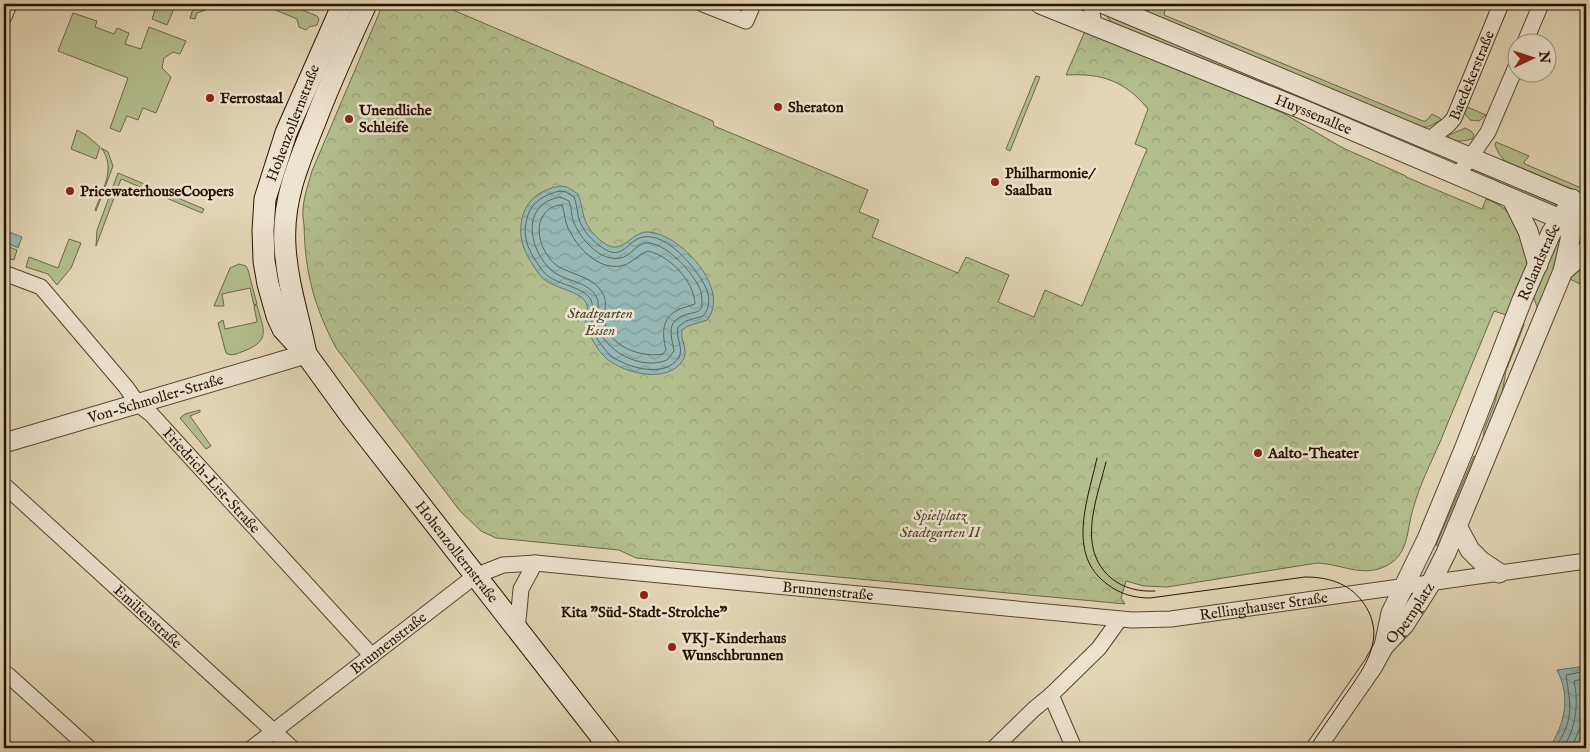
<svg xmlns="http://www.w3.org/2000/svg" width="1590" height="752" font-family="'IM FELL English',serif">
<defs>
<pattern id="forest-crowns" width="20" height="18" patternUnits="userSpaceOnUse" patternTransform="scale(1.25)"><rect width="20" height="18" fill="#b3be8e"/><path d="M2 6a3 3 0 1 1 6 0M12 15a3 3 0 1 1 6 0" fill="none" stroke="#9aa279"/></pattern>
<pattern id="water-waves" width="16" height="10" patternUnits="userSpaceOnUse" patternTransform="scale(1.25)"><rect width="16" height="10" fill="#96b8b5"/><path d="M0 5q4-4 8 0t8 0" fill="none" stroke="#819d9a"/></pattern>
</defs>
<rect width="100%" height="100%" fill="#e3d6b6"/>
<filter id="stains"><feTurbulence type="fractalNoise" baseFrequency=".004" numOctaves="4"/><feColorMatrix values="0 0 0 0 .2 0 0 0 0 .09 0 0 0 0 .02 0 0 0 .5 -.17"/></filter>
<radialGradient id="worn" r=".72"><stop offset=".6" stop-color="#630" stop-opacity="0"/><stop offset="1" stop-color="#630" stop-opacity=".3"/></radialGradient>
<!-- grass -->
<path fill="#b3be8e" stroke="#6c6847" d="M 157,4 L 176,4 L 167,25 L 152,19 Z
M 201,4 L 209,4 L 211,8 L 197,13 L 195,19 L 190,18 L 194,6 Z
M 261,4 L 288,4 L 317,16 L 319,19 L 317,25 L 309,27 L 306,30 L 299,27 L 297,19 Z
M 1157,6 L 1166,6 L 1164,15 L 1423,121 L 1426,121 L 1432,114 L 1440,118 L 1441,120 L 1428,127 L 1423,127 L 1145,12 Z
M 73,13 L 97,21 L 95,27 L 114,34 L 117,28 L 129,33 L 125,44 L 141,49 L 149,27 L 186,41 L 180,54 L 173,52 L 164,58 L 162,68 L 171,77 L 156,113 L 143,108 L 138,120 L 127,116 L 120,132 L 110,128 L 128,78 L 58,51 Z
M 1107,14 L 1326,107 L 1272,92 L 1117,28 L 1107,17 Z
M 1036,76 L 1040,77 L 1010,151 L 1006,149 Z
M 1465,106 L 1486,115 L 1479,121 L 1470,120 L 1465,114 Z
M 1465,128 L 1471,131 L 1474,135 L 1472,139 C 1464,141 1455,143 1448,137 L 1449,135 Z
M 77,130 L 86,135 L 100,147 L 96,159 L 71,149 Z
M 1496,142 L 1529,156 L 1524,162 L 1525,164 L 1586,190 L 1586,195 L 1505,161 L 1499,154 L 1495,145 Z
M 101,148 L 108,152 L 113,166 L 96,211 L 95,210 C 102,191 117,167 101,148 Z
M 1479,167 L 1548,196 L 1557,207 L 1557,209 L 1468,172 Z
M 118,173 L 204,209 L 202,213 L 121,179 L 96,246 L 97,230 Z
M 69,239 L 81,243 L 71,268 L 57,285 L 48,274 L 26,267 L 29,257 L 58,268 Z
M 1556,241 L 1564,243 L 1539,306 L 1537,307 L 1533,295 Z
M 4,245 L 17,250 L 14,260 L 4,257 Z
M 1586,260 L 1586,287 L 1568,278 Z
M 239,264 L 246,266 L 248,270 L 257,304 L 254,305 L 250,288 L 222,294 L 224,306 L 214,306 L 230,268 Z
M 257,305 C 263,329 272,340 244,351 C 238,353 232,357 226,353 L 218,323 L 223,320 L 225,329 L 257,322 L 254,306 Z
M 1523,322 L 1524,325 L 1506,371 L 1502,394 L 1483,447 L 1484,430 L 1495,402 L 1501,376 Z
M 200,410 L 200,412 L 190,416 L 211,446 L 206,449 L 180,418 L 185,414 Z
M 1474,456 L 1479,458 L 1442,547 L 1436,545 Z"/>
<!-- forest -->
<path fill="url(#forest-crowns)" stroke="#6c6847" d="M 383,4 L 439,4 L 713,121 L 714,126 L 868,190 L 859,212 L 879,220 L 872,237 L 958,273 L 966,257 L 1009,275 L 998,302 L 1034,317 L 1045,290 L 1082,306 L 1147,149 L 1135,144 L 1148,109 C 1125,81 1102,73 1066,75 L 1085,31 L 1283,113 L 1343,148 L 1406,176 L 1406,177 L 1482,209 L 1486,199 C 1504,206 1508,210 1517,227 C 1520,232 1524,238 1526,244 C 1533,265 1516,297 1509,316 L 1494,311 C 1476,355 1458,398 1440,442 C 1431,463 1419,486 1413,509 C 1407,528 1409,551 1391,563 C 1366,580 1343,564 1317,563 L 1167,587 L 1144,586 L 1126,581 L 1121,598 L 1125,604 L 636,558 L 619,550 L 496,538 L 481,531 L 460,511 L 336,348 C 314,306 305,273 304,225 C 300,206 307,189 312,171 Z"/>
<!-- water -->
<path fill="url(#water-waves)" stroke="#69766d" d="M 560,186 L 567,187 L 578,194 C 581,202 582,209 584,217 C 587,228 597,239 607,245 C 624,254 632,231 648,232 C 680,233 732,290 707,320 L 688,326 L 682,330 C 680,341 689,350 683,360 C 668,384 626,374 607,359 C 600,353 595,345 591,337 C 588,333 586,328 586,323 C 585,316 590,307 585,301 C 579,292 557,288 548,282 C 542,279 538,273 535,268 C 523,251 517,235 523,215 C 528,198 543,189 560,186 Z
M 4,230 L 22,237 L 18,248 L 4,242 Z
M 1586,666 L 1586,748 L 1549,748 C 1565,724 1571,697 1557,670 Z"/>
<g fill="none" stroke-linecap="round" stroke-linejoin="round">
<!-- shore -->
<path stroke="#5e665a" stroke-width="1" d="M 560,191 L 566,192 L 574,197 C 577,204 577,212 579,219 C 583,231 592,241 603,248 C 623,262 627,240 643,237 C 667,233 694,266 704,284 C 710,294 711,308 703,316 L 686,321 L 678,327 C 675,337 684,348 679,357 C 666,379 626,368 610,355 C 604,349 598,341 594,333 C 588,321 597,306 589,297 C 580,287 562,285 551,278 C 545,275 542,270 538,264 C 528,250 522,236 527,218 C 531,202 545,194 560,191 Z
M 560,197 L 569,201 C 572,208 571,216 574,223 C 581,239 600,262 620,258 C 630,257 636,244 646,243 C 665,241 696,275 701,292 C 702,297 702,302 702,307 C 699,312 697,312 692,313 C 666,319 670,330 674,351 L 667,360 C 642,371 602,351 597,323 C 596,312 602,303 594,293 C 583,280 562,281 550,269 C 528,247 521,204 560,197 Z
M 562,205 C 565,212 564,220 568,228 C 577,247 597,270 621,266 C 632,264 638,254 648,251 C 670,256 694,281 695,304 C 690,306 685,307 680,309 C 661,317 662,333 666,350 L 663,354 C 642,358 608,347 605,321 C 603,308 610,301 599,288 C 590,277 572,274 559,267 C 544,258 533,231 543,216 C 547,209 554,205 562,205 Z
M 1555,748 C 1574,720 1571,707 1566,675 L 1586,671
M 1563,748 C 1576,728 1579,704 1574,681 L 1586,678
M 1571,748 L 1583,722 L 1583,687 L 1586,685"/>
<defs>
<g id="minor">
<path d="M 703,4 L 746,21 L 753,4"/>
<path d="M 1091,4 L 1094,27"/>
<path d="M 4,17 L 9,4"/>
<path d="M 1525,42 L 1541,4"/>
<path id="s1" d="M 1430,139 L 1449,124 L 1454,118 L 1501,4"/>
<path d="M 1458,175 L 1488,132 L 1518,62"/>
<path id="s2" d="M 4,273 L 41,287 L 126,387 L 138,404 L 151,414 L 372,656"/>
<path id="s3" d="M 4,485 L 292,748"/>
<path d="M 517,631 L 521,589 L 535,563"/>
<path d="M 4,673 L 8,675 L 89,748"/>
<path d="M 1051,695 L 1074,748"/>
<path id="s4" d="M 252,748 L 475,576 L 503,565 L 535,563 L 1132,620 L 1171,619 L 1586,561"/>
<path d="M 994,748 L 1034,709 L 1051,695 L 1099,648 L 1119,620"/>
</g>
<g id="tertiary">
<path id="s5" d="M 1040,4 L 1309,112 L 1586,230"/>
<path d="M 1104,4 L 1586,206"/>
<path d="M 1512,199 L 1528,231 L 1538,265"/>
<path d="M 1563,271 L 1586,251"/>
<path id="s6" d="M 4,443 L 306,354"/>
<path d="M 1457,526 L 1470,550 L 1481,561 L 1499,573"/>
<path id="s7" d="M 1384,646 L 1391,613 L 1427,539 L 1465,447 L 1522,300 L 1551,233 L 1566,210"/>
<path id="s8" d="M 1316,748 L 1373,666 L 1384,646 L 1404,625 L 1431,583 L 1446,553 L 1563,271 L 1570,240 L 1572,199"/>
</g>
<g id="secondary">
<path id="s9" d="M 343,4 L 286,133 L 265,199 L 263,230 L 264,261 L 268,284 L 277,316 L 283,329 L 306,354 L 351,416 L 610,748"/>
<path d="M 306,354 C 299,318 287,283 285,246 C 282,201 298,164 315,122 C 330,82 348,43 366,4"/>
</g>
</defs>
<!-- minor casing -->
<use href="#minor" stroke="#55442e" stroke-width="17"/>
<!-- tertiary casing -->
<use href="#tertiary" stroke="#55442e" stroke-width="21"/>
<!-- secondary casing -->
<use href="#secondary" stroke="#261300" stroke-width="23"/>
<!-- minor -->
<use href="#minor" stroke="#ede4d0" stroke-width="15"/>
<!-- tertiary -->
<use href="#tertiary" stroke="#ede4d0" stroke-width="19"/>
<!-- secondary -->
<use href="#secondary" stroke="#ede4d0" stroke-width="21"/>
<!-- tram -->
<path stroke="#261300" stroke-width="1" d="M 1097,458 C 1088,499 1066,554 1107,584 C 1120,594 1134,598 1150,598 L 1305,577 C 1328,577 1348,583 1362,601 C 1389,637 1364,668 1343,698 C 1332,715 1320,731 1309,748
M 1106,462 C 1097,499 1076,548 1111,578 C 1123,588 1139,592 1155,591"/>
</g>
<!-- markers -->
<g fill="#8f2418" stroke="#ede4d0" stroke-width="2">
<circle cx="210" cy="98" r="5"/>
<circle cx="778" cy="107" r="5"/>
<circle cx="349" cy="119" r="5"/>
<circle cx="995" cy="182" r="5"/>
<circle cx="70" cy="191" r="5"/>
<circle cx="1258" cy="453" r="5"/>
<circle cx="644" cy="595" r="5"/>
<circle cx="672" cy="647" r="5"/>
</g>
<g text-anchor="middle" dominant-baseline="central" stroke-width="5" stroke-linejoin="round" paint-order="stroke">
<!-- street labels -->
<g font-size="15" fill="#261300" stroke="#ede4d0">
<text stroke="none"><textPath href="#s1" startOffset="78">Baedekerstraße</textPath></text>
<text stroke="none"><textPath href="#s5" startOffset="295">Huyssenallee</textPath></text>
<text transform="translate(293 123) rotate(-69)">Hohenzollernstraße</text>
<text stroke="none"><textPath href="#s7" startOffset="415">Rolandstraße</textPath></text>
<text stroke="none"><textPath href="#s6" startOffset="158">Von-Schmoller-Straße</textPath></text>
<text stroke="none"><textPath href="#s2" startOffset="298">Friedrich-List-Straße</textPath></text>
<text stroke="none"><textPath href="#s9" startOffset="626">Hohenzollernstraße</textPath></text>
<text stroke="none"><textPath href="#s4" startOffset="638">Brunnenstraße</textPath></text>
<text stroke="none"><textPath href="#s4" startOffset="1076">Rellinghauser Straße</textPath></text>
<text stroke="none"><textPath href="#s8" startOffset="165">Opernplatz</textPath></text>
<text stroke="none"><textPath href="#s3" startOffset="195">Emilienstraße</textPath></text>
<text stroke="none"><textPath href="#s4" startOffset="172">Brunnenstraße</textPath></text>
</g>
<!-- poi labels -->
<g font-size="15" font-weight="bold" fill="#261300" stroke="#ede4d0" text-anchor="start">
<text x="220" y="98">Ferrostaal</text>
<text x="788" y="107">Sheraton</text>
<text x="359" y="110">Unendliche<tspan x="359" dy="17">Schleife</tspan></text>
<text x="1005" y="173">Philharmonie/<tspan x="1005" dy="17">Saalbau</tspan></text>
<text x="80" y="191">PricewaterhouseCoopers</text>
<text x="1268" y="453">Aalto-Theater</text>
<text x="644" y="612" text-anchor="middle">Kita "Süd-Stadt-Strolche"</text>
<text x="682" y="638">VKJ-Kinderhaus<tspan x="682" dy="17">Wunschbrunnen</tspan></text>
</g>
<!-- park labels -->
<g font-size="15" font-style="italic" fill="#50462b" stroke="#ede4d0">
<text x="600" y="313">Stadtgarten<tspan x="600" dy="17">Essen</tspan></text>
<text x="940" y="515">Spielplatz<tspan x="940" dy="17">Stadtgarten II</tspan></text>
</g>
</g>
<!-- margin -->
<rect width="1590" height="752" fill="none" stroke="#e3d6b6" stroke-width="20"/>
<rect x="5" y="5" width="1580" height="742" fill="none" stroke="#261300" stroke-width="2.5"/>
<rect x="10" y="10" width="1570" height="732" fill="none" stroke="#261300"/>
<!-- north arrow -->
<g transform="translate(1532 58) rotate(86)"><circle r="24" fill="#ede4d0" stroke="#9d907d"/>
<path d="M0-4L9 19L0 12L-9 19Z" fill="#8f2418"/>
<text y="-8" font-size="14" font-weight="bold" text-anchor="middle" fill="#261300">N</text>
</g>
<rect width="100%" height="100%" filter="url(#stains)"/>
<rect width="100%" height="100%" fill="url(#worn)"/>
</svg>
